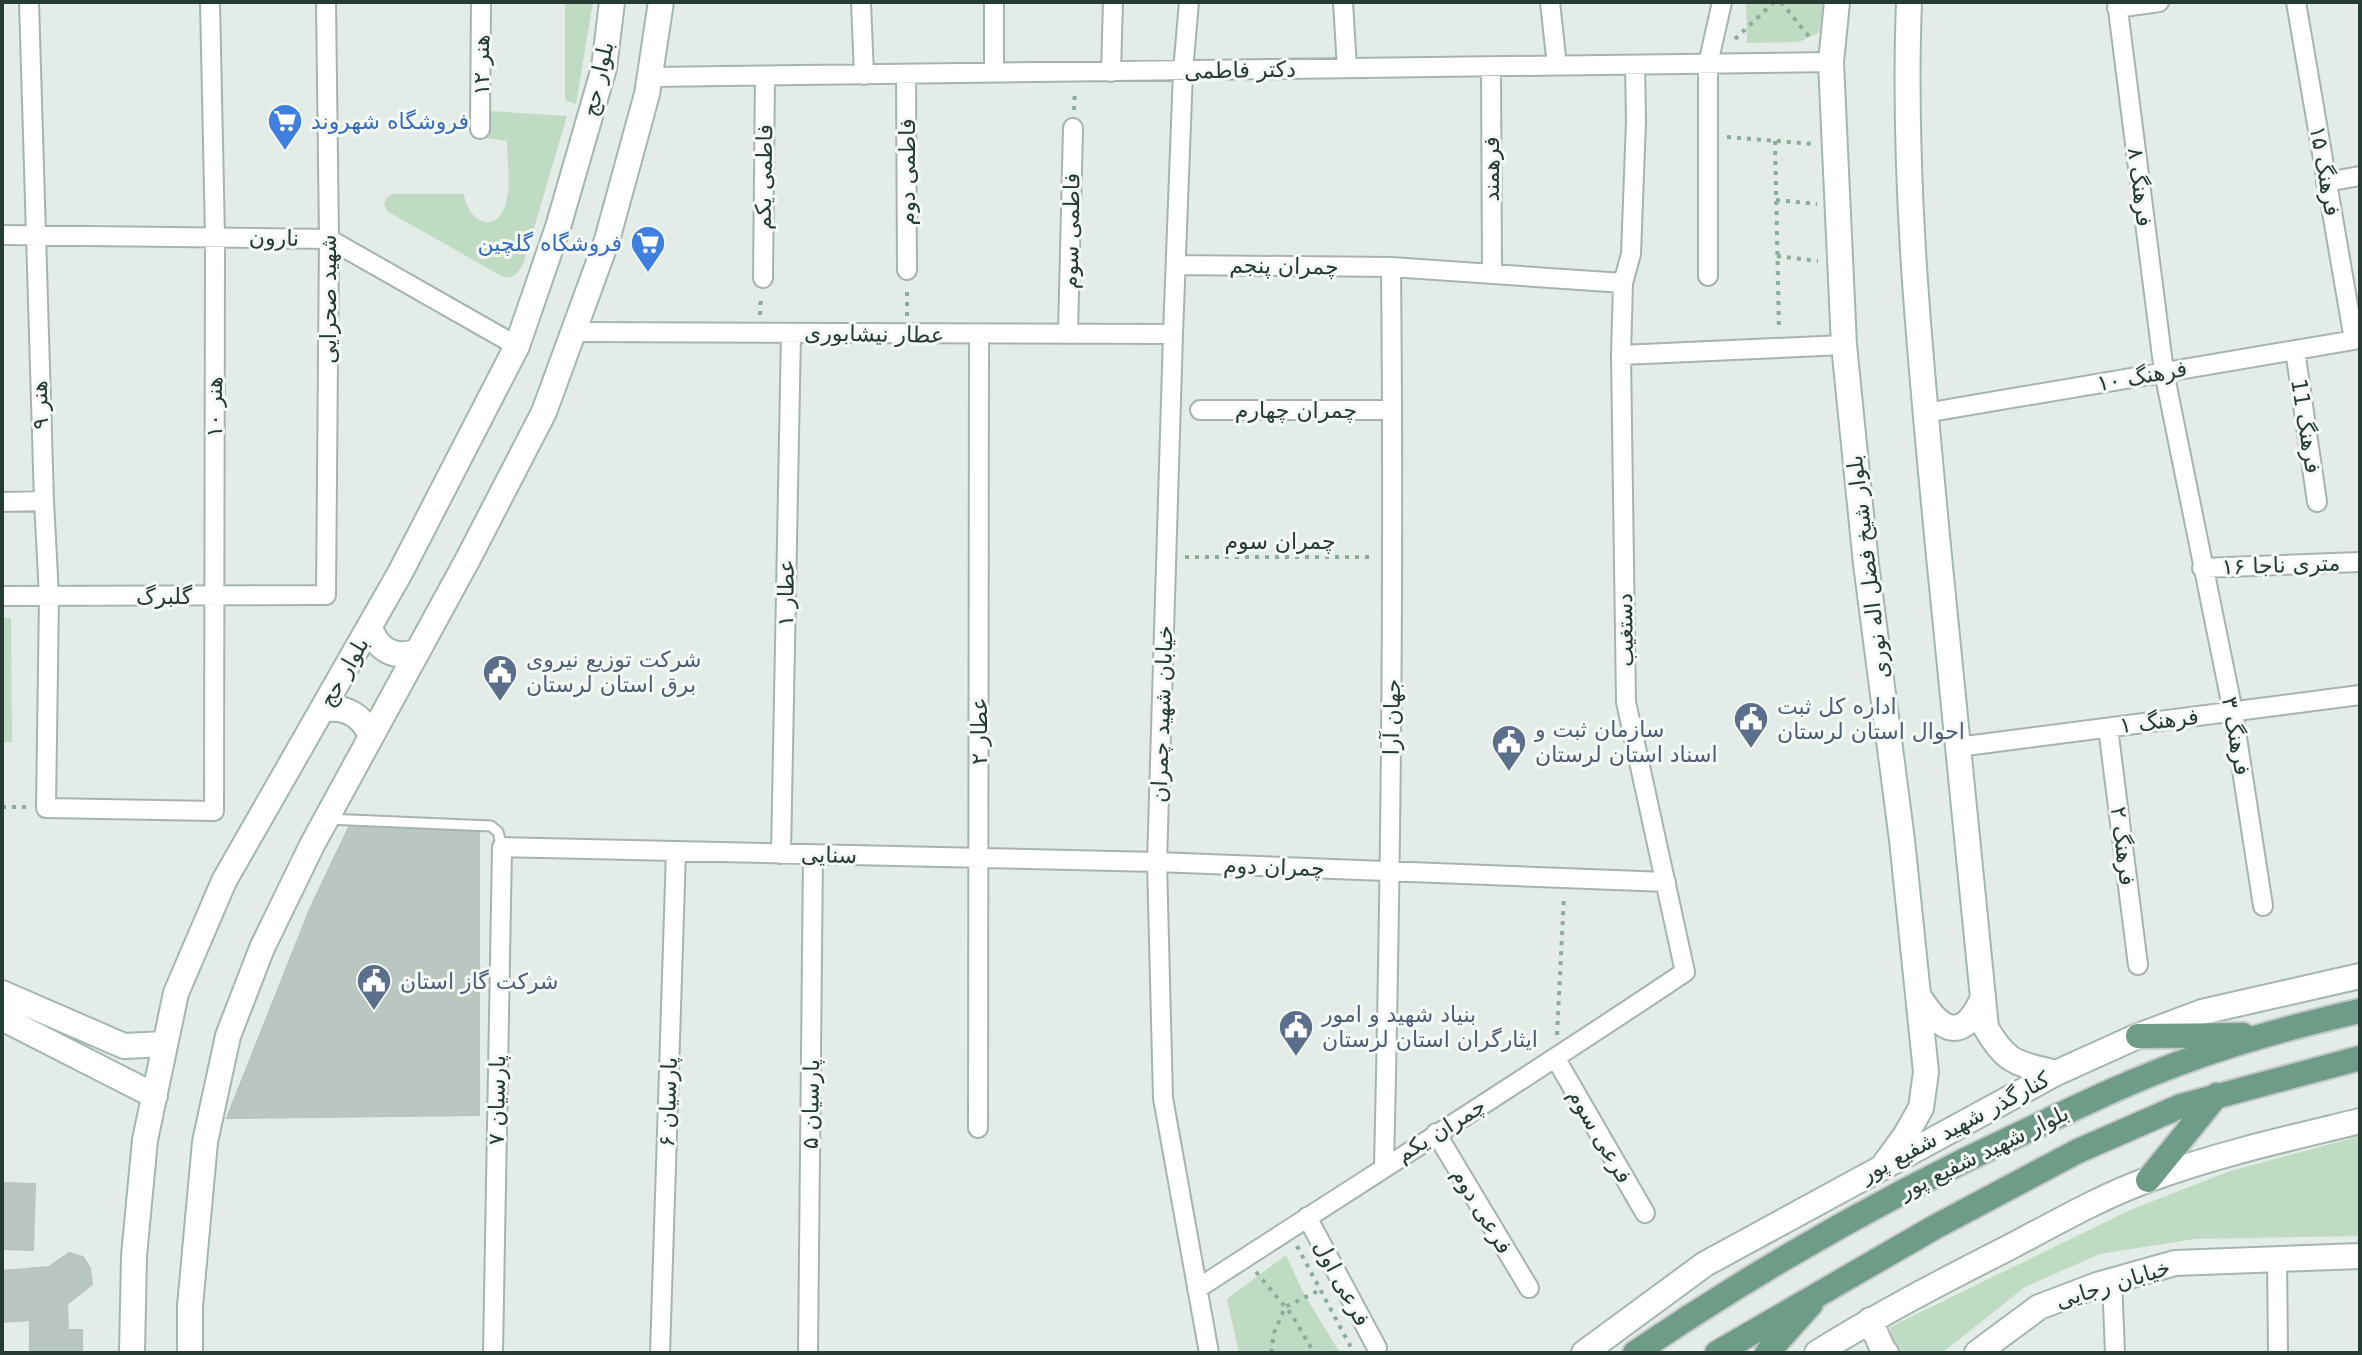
<svg xmlns="http://www.w3.org/2000/svg" width="2362" height="1355" font-family="'DejaVu Sans','Noto Naskh Arabic',sans-serif">
<rect width="100%" height="100%" fill="#e4ece7"/>
<!-- green -->
<path fill="#c0dbc3" d="M 565,2 L 593,2 L 576,104 L 565,100 Z
M 1746,2 L 1823,2 L 1820,32 L 1799,42 L 1747,43 Z
M 490,111 L 567,116 L 524,262 C 518,272 516,279 503,277 L 387,211 L 384,204 L 386,198 L 393,194 L 464,194 C 467,220 494,236 505,206 C 512,187 507,160 507,141 L 487,138 Z
M 2,618 L 11,618 L 12,742 L 2,743 Z
M 2360,1136 L 2360,1236 L 2195,1239 L 2100,1254 L 2025,1287 L 1942,1353 L 1902,1353 L 1893,1346 L 1890,1327 L 2130,1210 L 2230,1171 Z
M 1286,1255 L 1303,1292 L 1340,1353 L 1239,1353 L 1227,1299 Z"/>
<!-- building -->
<path fill="#bac7c0" stroke="#b8c5bd" stroke-width="2" d="M 349,827 L 479,830 L 479,1115 L 227,1118 L 310,909 Z
M 2,1183 L 35,1184 L 33,1250 L 2,1249 Z
M 69,1253 L 83,1257 L 90,1268 L 92,1284 L 67,1304 L 68,1330 L 82,1330 L 82,1353 L 30,1353 L 30,1320 L 2,1322 L 2,1271 L 49,1267 Z"/>
<g fill="none" stroke-linecap="round" stroke-linejoin="round">
<defs>
<path id="lane" d="M 327,819 L 491,826 L 498,832 L 502,847"/>
<path id="street" d="M 29,2 L 44,501 L 49,596 L 46,808 L 214,811 L 215,237 L 210,2
M 861,2 L 864,75
M 994,2 L 994,73
M 1189,2 L 1183,71 L 1173,334 L 1157,862 L 1163,1098 L 1209,1353
M 1343,2 L 1347,68
M 1550,2 L 1557,66
M 2117,2 L 2164,372 L 2233,712 L 2263,906
M 2296,2 L 2354,340
M 2117,8 L 2159,2
M 1491,67 L 1492,272
M 1111,72 L 1113,2
M 906,74 L 907,270
M 650,77 L 1831,62
M 480,129 L 481,2
M 2326,182 L 2360,176
M 2,235 L 329,239 L 517,346
M 1176,265 L 1391,267 L 1623,283
M 1708,276 L 1708,64 L 1722,2
M 763,278 L 765,76
M 575,332 L 1173,334
M 1068,334 L 1073,128
M 2295,350 L 2317,502
M 1621,355 L 1844,345
M 1200,410 L 1392,410
M 1925,413 L 2360,339
M 2,502 L 44,501
M 2202,568 L 2360,562
M 2,596 L 326,595 L 329,239 L 326,2
M 2108,728 L 2138,965
M 1958,747 L 2360,695
M 781,854 L 791,333
M 1556,1059 L 1645,1213
M 978,1128 L 979,335
M 1436,1133 L 1529,1288
M 1384,1166 C 1391,866 1394,567 1391,267
M 1307,1217 L 1377,1348
M 2277,1257 L 2278,1353
M 2112,1280 L 2115,1353
M 1197,1289 C 1360,1183 1524,1080 1685,972 L 1626,702 L 1621,355 L 1623,283 L 1631,254 L 1636,121 L 1635,65
M 493,1353 L 502,847 L 1157,862 L 1666,882
M 660,1353 L 676,851
M 808,1353 L 813,855"/>
<path id="secondary" d="M 1837,2 L 1831,62 L 1844,345 L 1866,564 L 1902,840 L 1926,1072 L 1921,1108 L 1905,1136 L 1883,1166
M 1909,2 C 1902,184 1921,365 1938,546 C 1954,707 1969,868 1986,1028 C 2008,1065 2017,1063 2056,1073
M 370,627 C 377,650 395,660 418,651
M 322,710 C 345,705 362,715 371,736
M 2,993 L 124,1046 L 165,1044
M 1918,995 C 1941,1032 1962,1044 1983,998
M 2,1018 L 155,1096
M 1870,1320 L 1883,1350 L 1886,1353
M 132,1353 L 134,1256 L 145,1140 L 176,993 L 224,881 L 400,573 L 517,346 L 558,227 L 604,68 L 612,2
M 190,1353 L 190,1306 L 205,1142 L 228,1036 L 262,948 L 312,845 L 468,559 L 544,412 L 607,240 L 647,94 L 661,2
M 1584,1353 L 1705,1264 L 2056,1073 L 2138,1036 L 2202,1012 L 2360,976
M 1817,1353 C 1879,1314 1943,1281 2008,1248 C 2054,1224 2100,1197 2150,1179 C 2218,1154 2290,1138 2360,1121
M 1977,1353 L 2039,1307 L 2097,1285 L 2175,1263 L 2360,1256"/>
<path id="primary" d="M 2138,1036 L 2243,1035
M 2148,1180 L 2217,1095
M 1635,1353 C 1759,1269 1888,1195 2024,1132 C 2079,1106 2134,1079 2191,1059 C 2245,1039 2303,1024 2360,1011
M 1717,1353 L 1935,1227 L 2078,1151 L 2181,1106 L 2360,1058
M 1767,1353 L 1811,1304"/>
</defs>
<!-- lane casing -->
<use href="#lane" stroke="#a7b4ad" stroke-width="13"/>
<!-- street casing -->
<use href="#street" stroke="#a7b4ad" stroke-width="22"/>
<!-- secondary casing -->
<use href="#secondary" stroke="#a4b7ad" stroke-width="28"/>
<!-- primary casing -->
<use href="#primary" stroke="#c2c8c6" stroke-width="28"/>
<!-- path -->
<path stroke="#89ac9b" stroke-width="4" stroke-dasharray="4 6" stroke-linecap="butt" d="M 1781,2 L 1811,39
M 1735,39 L 1774,2
M 1074,110 L 1075,90
M 1727,137 L 1814,144
M 1775,141 L 1779,330
M 1776,200 L 1817,204
M 1777,256 L 1818,261
M 760,315 L 761,296
M 907,316 L 907,289
M 1185,557 L 1372,557
M 2,807 L 28,807
M 1557,1035 L 1564,896
M 1297,1246 L 1354,1353
M 1256,1272 L 1292,1315 L 1314,1353
M 1271,1353 L 1274,1333 L 1285,1307 L 1320,1290"/>
<!-- lane -->
<use href="#lane" stroke="#fff" stroke-width="9"/>
<!-- street -->
<use href="#street" stroke="#fff" stroke-width="18"/>
<!-- secondary -->
<use href="#secondary" stroke="#fff" stroke-width="24"/>
<!-- primary -->
<use href="#primary" stroke="#6e9c89" stroke-width="24"/>
</g>
<!-- icons -->
<defs>
<symbol id="supermarket-pin" viewBox="-11 -11 22 30"><path d="M0 17L-7.5 6A9.5 9.5 0 1 1 7.5 6Z" fill="#3f7fe0" stroke="#f5f9f6"/><path d="M-6-5.5h2.5l.6 2H6L4.5 2H-2.5L-4.4-4H-6ZM-1.5 3.2a1.3 1.3 0 1 0 .1 0ZM3 3.2a1.3 1.3 0 1 0 .1 0Z" fill="#fff"/></symbol>
<symbol id="civic-pin" viewBox="-11 -11 22 30"><path d="M0 17L-7.5 6A9.5 9.5 0 1 1 7.5 6Z" fill="#5c6f8a" stroke="#f5f9f6"/><path d="M-.6-6.5H3V-4.5H.6V-3L4-1V1h2V6H-6V1h2V-1L-.6-3ZM-1.2 2.5V6h2.4V2.5Z" fill="#fff"/></symbol>
</defs>
<g fill-rule="evenodd">
<use href="#supermarket-pin" x="265" y="101" width="40" height="54"/>
<use href="#supermarket-pin" x="628" y="223" width="40" height="54"/>
<use href="#civic-pin" x="480" y="652" width="40" height="54"/>
<use href="#civic-pin" x="1731" y="699" width="40" height="54"/>
<use href="#civic-pin" x="1489" y="722" width="40" height="54"/>
<use href="#civic-pin" x="354" y="961" width="40" height="54"/>
<use href="#civic-pin" x="1276" y="1007" width="40" height="54"/>
</g>
<g text-anchor="middle" dominant-baseline="central" stroke-width="6" stroke-linejoin="round" paint-order="stroke">
<!-- street labels -->
<g font-size="22" fill="#263c32" stroke="#f5f9f6">
<text transform="translate(481 65) rotate(-90)">هنر ۱۲</text>
<text transform="translate(1240 70) rotate(-1)">دکتر فاطمی</text>
<text transform="translate(598 79) rotate(-77)">بلوار حج</text>
<text transform="translate(1491 169) rotate(-90)">فرهمند</text>
<text transform="translate(2325 171) rotate(80)">فرهنگ ۱۵</text>
<text transform="translate(907 172) rotate(-90)">فاطمی دوم</text>
<text transform="translate(764 177) rotate(-89)">فاطمی یکم</text>
<text transform="translate(2140 187) rotate(83)">فرهنگ ۸</text>
<text transform="translate(1071 231) rotate(-89)">فاطمی سوم</text>
<text transform="translate(274 238) rotate(1)">نارون</text>
<text transform="translate(1284 266) rotate(1)">چمران پنجم</text>
<text transform="translate(328 299) rotate(-90)">شهید صحرایی</text>
<text transform="translate(874 334) rotate(1)">عطار نیشابوری</text>
<text transform="translate(2142 376) rotate(-10)">فرهنگ ۱۰</text>
<text transform="translate(40 405) rotate(-92)">هنر ۹</text>
<text transform="translate(214 407) rotate(-90)">هنر ۱۰</text>
<text x="1296" y="410">چمران چهارم</text>
<text transform="translate(2306 426) rotate(81)">فرهنگ 11</text>
<text x="1280" y="541">چمران سوم</text>
<text transform="translate(2281 565) rotate(-2)">۱۶ متری ناجا</text>
<text transform="translate(1868 567) rotate(-97)">بلوار شیخ فضل اله نوری</text>
<text transform="translate(786 593) rotate(-89)">عطار ۱</text>
<text x="164" y="596">گلبرگ</text>
<text transform="translate(1625 630) rotate(-91)">دستغیب</text>
<text transform="translate(344 672) rotate(-60)">بلوار حج</text>
<text transform="translate(1162 714) rotate(-88)">خیابان شهید چمران</text>
<text transform="translate(1392 717) rotate(-89)">جهان آرا</text>
<text transform="translate(2159 721) rotate(-7)">فرهنگ ۱</text>
<text transform="translate(979 731) rotate(-90)">عطار ۲</text>
<text transform="translate(2236 736) rotate(80)">فرهنگ ۳</text>
<text transform="translate(2123 846) rotate(83)">فرهنگ ۲</text>
<text transform="translate(829 855) rotate(1)">سنایی</text>
<text transform="translate(1274 867) rotate(2)">چمران دوم</text>
<text transform="translate(497 1100) rotate(-89)">پارسیان ۷</text>
<text transform="translate(668 1102) rotate(-88)">پارسیان ۶</text>
<text transform="translate(811 1104) rotate(-89)">پارسیان ۵</text>
<text transform="translate(1955 1127) rotate(-28)">کنارگذر شهید شفیع پور</text>
<text transform="translate(1441 1130) rotate(-32)">چمران یکم</text>
<text transform="translate(1600 1136) rotate(60)">فرعی سوم</text>
<text transform="translate(1984 1152) rotate(-26)">بلوار شهید شفیع پور</text>
<text transform="translate(1482 1211) rotate(59)">فرعی دوم</text>
<text transform="translate(1342 1283) rotate(62)">فرعی اول</text>
<text transform="translate(2113 1284) rotate(-17)">خیابان رجایی</text>
</g>
<!-- shop labels -->
<g font-size="22" fill="#366cbe" stroke="#f5f9f6" text-anchor="start">
<text x="311" y="121">فروشگاه شهروند</text>
<text x="622" y="243" text-anchor="end">فروشگاه گلچین</text>
</g>
<!-- service labels -->
<g font-size="22" fill="#4e5e75" stroke="#f5f9f6" text-anchor="start">
<text x="526" y="659">شرکت توزیع نیروی<tspan x="526" dy="25">برق استان لرستان</tspan></text>
<text x="1777" y="706">اداره کل ثبت<tspan x="1777" dy="25">احوال استان لرستان</tspan></text>
<text x="1535" y="729">سازمان ثبت و<tspan x="1535" dy="25">اسناد استان لرستان</tspan></text>
<text x="400" y="981">شرکت گاز استان</text>
<text x="1322" y="1014">بنیاد شهید و امور<tspan x="1322" dy="25">ایثارگران استان لرستان</tspan></text>
</g>
</g>
<!-- border -->
<rect width="2362" height="1355" fill="none" stroke="#263c32" stroke-width="8"/>
</svg>
